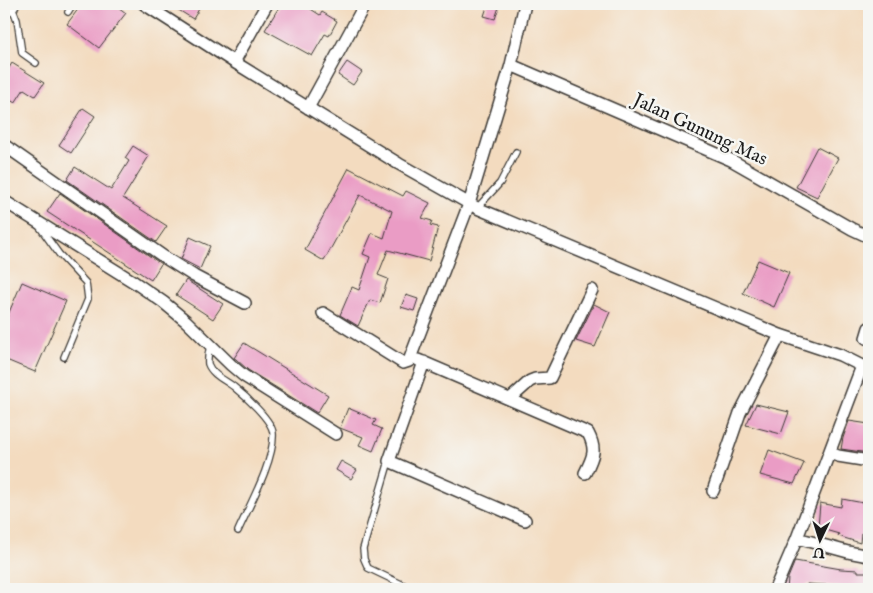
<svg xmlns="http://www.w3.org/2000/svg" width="873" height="593" font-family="'IM FELL English',serif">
<rect width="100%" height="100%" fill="#f6f6f2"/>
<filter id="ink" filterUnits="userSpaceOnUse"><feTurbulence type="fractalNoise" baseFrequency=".02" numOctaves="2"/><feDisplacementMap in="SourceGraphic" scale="10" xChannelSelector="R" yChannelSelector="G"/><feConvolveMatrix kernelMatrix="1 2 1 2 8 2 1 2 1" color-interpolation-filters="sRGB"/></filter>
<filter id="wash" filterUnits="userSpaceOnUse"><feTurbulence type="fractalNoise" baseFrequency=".0096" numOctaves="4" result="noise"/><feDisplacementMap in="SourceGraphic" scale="20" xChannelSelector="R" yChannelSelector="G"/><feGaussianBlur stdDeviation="1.12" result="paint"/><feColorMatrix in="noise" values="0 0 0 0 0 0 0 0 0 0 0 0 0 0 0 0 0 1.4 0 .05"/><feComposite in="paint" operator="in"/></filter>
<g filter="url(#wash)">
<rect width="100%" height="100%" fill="#f3dbbf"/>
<g id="blocks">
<!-- building -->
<path fill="#ea9cc5" d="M 82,4 L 114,4 L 126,13 L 99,48 L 67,24 Z
M 169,4 L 202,4 L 193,19 Z
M 281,4 L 303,4 L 320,15 L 322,12 L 337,21 L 329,36 L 325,34 L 312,56 L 265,30 Z
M 488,4 L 500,4 L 495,19 L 484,16 Z
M 347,62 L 362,72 L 353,85 L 338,75 Z
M 12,63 L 44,83 L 35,96 L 24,89 L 15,103 L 4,96 L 4,76 Z
M 83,108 L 95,116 L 71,153 L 59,145 Z
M 133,146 L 149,156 L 123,198 L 167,226 L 156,242 L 67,180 L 75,167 L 111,190 L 129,161 L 125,158 Z
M 817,147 L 838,158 L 817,197 L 796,187 Z
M 349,168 L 403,196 L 406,191 L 430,203 L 422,218 L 432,221 L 430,225 L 438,227 L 429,261 L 388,250 L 378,275 L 388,279 L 380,303 L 370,300 L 358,326 L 340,315 L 352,287 L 359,290 L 370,257 L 363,254 L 372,233 L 384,238 L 392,211 L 360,195 L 324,261 L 305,250 Z
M 60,193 L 161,264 L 151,280 L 47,212 Z
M 190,237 L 210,246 L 200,269 L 181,259 Z
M 758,260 L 789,273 L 774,307 L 743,293 Z
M 186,280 L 223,304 L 213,319 L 176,295 Z
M 22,282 L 66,301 L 35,372 L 4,359 L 4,324 Z
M 406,295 L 418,299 L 414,311 L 401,307 Z
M 594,304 L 610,312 L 595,347 L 576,341 Z
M 244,343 L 328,395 L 317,413 L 248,370 L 236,359 L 234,358 Z
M 756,404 L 789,412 L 781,434 L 746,425 Z
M 348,408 L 376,420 L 373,425 L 382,429 L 373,451 L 359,445 L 363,437 L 340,428 Z
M 849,421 L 869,424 L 869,453 L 841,449 L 843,438 Z
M 769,450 L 804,463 L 794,484 L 760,475 Z
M 341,461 L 357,470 L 351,479 L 336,470 Z
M 842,499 L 869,504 L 869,536 L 861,533 L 860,543 L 838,536 L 839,534 L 818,528 L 820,503 L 841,507 Z
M 795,561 L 841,569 L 858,570 L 858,572 L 869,572 L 869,589 L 839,589 L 839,586 L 807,584 L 806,589 L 787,589 L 788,578 Z"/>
</g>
</g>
<g filter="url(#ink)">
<use href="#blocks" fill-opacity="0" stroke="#3c3934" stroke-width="1"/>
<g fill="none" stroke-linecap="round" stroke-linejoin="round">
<defs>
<path id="lane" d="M 12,7 L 17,20 L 22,53 L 36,63
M 68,12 L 73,4
M 477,208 L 500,183 L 516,152
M 39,226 L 59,254 L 86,283 L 88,299 L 64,357
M 210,345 C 209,351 207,358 208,364 C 212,375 225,380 234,387 C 244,395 272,420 273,433 C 275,460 249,506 238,531
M 389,461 L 363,549 L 364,559 L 368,568 L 412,589"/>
<path id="street" d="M 144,4 L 234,62 L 399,164 L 477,208 L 780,335 L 840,355 L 862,366 L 797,538 L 775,589
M 234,62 L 267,4
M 511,65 L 731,160 L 852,229 L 869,237
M 308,108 L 365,4
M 4,145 L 167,259 L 194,276 L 245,303
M 4,201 L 134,282 L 163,302 L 186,321 L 231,365 L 244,376 L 336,434
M 323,313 L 403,363 L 409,361 L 469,204 L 511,65 L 525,4
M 866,338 L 869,328
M 418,360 L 588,433 C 597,450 593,457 585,473
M 424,362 L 389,461 L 525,520
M 510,399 L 530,381 L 535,379 L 550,378 L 592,290
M 830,453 L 838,456 L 869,461
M 713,491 L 740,413 L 780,335
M 797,538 L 848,552 L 869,556"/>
<path id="primary" d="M 4,8 L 10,4"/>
</defs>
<!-- lane casing -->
<use href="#lane" stroke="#3c3934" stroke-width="8"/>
<!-- street casing -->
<use href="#street" stroke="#3c3934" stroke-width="14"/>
<!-- primary casing -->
<use href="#primary" stroke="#3c3934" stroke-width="20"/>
<!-- lane -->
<use href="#lane" stroke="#fff" stroke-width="5.5"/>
<!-- street -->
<use href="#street" stroke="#fff" stroke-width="11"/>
<!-- primary -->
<use href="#primary" stroke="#fff" stroke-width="18"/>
</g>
</g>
<g text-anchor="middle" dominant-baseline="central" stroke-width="5" stroke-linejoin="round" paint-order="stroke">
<!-- street labels -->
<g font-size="19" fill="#1c1c1c" stroke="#f6f6f2">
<text transform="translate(700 130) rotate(25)">Jalan Gunung Mas</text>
</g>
</g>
<!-- margin -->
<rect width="873" height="593" fill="none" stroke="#f6f6f2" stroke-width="20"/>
<!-- north arrow -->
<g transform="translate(820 540) rotate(184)" stroke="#f6f6f2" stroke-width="4" paint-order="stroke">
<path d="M0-4L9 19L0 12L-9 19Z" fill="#1c1c1c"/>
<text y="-8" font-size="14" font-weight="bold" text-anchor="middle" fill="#1c1c1c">U</text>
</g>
</svg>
